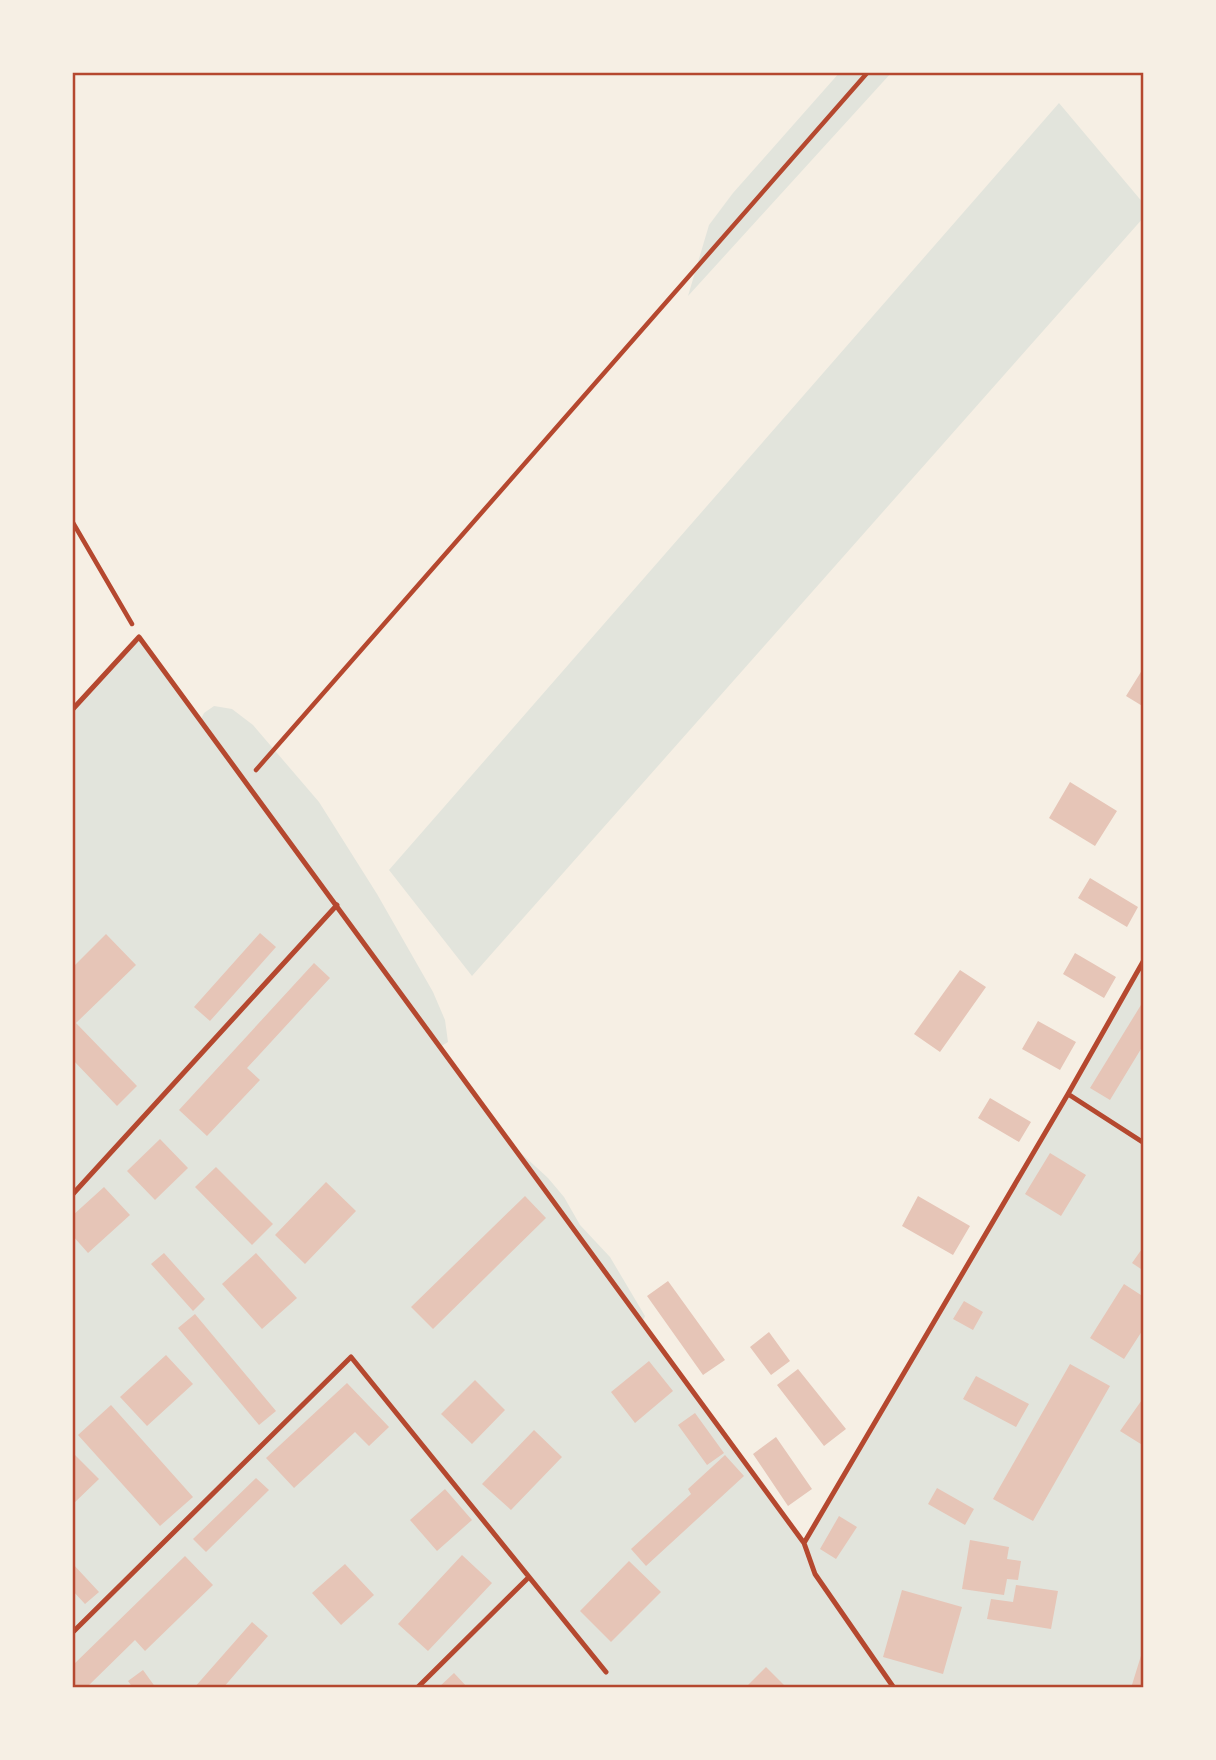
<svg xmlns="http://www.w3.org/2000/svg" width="1216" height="1760" font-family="'PT Sans Narrow',sans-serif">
<rect width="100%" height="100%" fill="#f6efe4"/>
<!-- green -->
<path fill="#e2e4dc" d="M 840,72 L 892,72 L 688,296 L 709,225 L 733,193 Z
M 1059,103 L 1144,204 L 1144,217 L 472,976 L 389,870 Z
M 139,637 L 201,719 L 204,713 L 214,706 L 232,709 L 253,725 L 319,802 L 377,894 L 433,992 L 445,1020 L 448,1042 L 440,1047 L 511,1144 L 548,1178 L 564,1197 L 580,1225 L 610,1257 L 645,1316 L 642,1323 L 804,1542 L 1144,960 L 1144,1688 L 72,1688 L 72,710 Z"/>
<!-- building -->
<path fill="#e6c5b7" d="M 1144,667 L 1144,707 L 1126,696 Z
M 1070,782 L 1117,811 L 1095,846 L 1049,818 Z
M 1090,878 L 1138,907 L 1127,927 L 1078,898 Z
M 260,933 L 276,947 L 210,1021 L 194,1007 Z
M 106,934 L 136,965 L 76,1023 L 137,1086 L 117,1106 L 72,1059 L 72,968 Z
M 1075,953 L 1116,977 L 1104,998 L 1063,974 Z
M 314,963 L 330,978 L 247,1068 L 260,1080 L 207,1136 L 179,1110 Z
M 960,970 L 986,987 L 940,1052 L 914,1034 Z
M 1144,1000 L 1144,1044 L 1110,1100 L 1090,1088 Z
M 1038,1021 L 1076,1042 L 1060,1070 L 1022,1049 Z
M 990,1098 L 1031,1122 L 1019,1142 L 978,1118 Z
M 160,1139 L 188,1168 L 155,1200 L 127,1171 Z
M 1050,1153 L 1086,1175 L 1061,1216 L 1025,1194 Z
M 216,1167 L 273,1224 L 252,1245 L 195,1187 Z
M 326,1182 L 356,1211 L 305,1264 L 275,1235 Z
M 104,1187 L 130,1215 L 88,1253 L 72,1235 L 72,1216 Z
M 525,1196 L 546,1218 L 433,1329 L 411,1307 Z
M 918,1196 L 970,1226 L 953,1255 L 902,1226 Z
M 1144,1246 L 1144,1271 L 1132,1263 Z
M 164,1253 L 205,1299 L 193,1311 L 151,1264 Z
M 256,1253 L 297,1298 L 262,1329 L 222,1284 Z
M 668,1281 L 725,1360 L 703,1375 L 647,1296 Z
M 1124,1284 L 1144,1297 L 1144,1328 L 1124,1359 L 1090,1338 Z
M 964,1301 L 983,1312 L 973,1330 L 953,1319 Z
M 195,1314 L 276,1411 L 259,1425 L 178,1328 Z
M 769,1332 L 790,1361 L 771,1375 L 750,1347 Z
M 166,1355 L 193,1384 L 147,1426 L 120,1397 Z
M 649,1361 L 673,1391 L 635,1423 L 611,1392 Z
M 1070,1364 L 1110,1386 L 1033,1521 L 993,1499 Z
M 798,1369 L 846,1429 L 824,1446 L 777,1385 Z
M 976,1376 L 1029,1404 L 1016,1427 L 963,1399 Z
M 475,1380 L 505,1410 L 472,1444 L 441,1414 Z
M 347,1383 L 389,1427 L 369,1446 L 355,1432 L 294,1488 L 266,1458 Z
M 1144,1397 L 1144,1446 L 1120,1431 Z
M 111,1405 L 193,1497 L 160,1526 L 78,1435 Z
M 695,1413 L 724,1453 L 707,1465 L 678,1425 Z
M 534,1430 L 562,1457 L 511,1510 L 482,1484 Z
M 776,1437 L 812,1489 L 788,1506 L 753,1454 Z
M 72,1452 L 99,1479 L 72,1505 Z
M 725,1455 L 744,1476 L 646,1566 L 631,1549 L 691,1494 L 688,1489 Z
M 256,1478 L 269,1490 L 206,1552 L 193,1539 Z
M 937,1488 L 974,1509 L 965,1525 L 928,1504 Z
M 445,1489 L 472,1520 L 437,1551 L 410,1520 Z
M 839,1516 L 857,1527 L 836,1559 L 820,1549 Z
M 970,1540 L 1009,1547 L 1007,1559 L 1021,1561 L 1018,1580 L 1007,1579 L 1004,1595 L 962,1589 Z
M 462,1555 L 492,1583 L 428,1651 L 398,1624 Z
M 185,1556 L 213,1585 L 145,1651 L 135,1640 L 86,1688 L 72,1688 L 72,1666 Z
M 629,1561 L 661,1592 L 611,1642 L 580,1611 Z
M 72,1563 L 99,1592 L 85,1604 L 72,1590 Z
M 345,1564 L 374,1595 L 341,1625 L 312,1593 Z
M 1016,1585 L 1058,1591 L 1051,1629 L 987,1619 L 991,1599 L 1013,1602 Z
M 902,1590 L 962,1607 L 943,1674 L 883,1657 Z
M 252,1622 L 268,1636 L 223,1688 L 194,1688 Z
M 1144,1646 L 1144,1688 L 1131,1688 Z
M 766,1667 L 784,1685 L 781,1688 L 745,1688 Z
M 143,1670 L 156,1688 L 133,1688 L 128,1681 Z
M 454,1673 L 468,1688 L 438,1688 Z"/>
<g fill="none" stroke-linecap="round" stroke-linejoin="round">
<!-- path -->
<path stroke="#b5482f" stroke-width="4.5" d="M 72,521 L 132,624
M 256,770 L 868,72"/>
<!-- service -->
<path stroke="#b5482f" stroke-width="5" d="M 72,710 L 139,637 L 804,1543 L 1068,1094 L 1144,1143
M 1068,1094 L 1144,960
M 72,1195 L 337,905
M 804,1543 L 815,1574 L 894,1688
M 72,1633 L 351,1357 L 606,1672
M 417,1688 L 529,1577"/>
</g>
<!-- border -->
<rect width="1216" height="1760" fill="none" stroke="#f6efe4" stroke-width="147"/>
<rect x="74" y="74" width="1068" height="1612" fill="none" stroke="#b5482f" stroke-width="2.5"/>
</svg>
